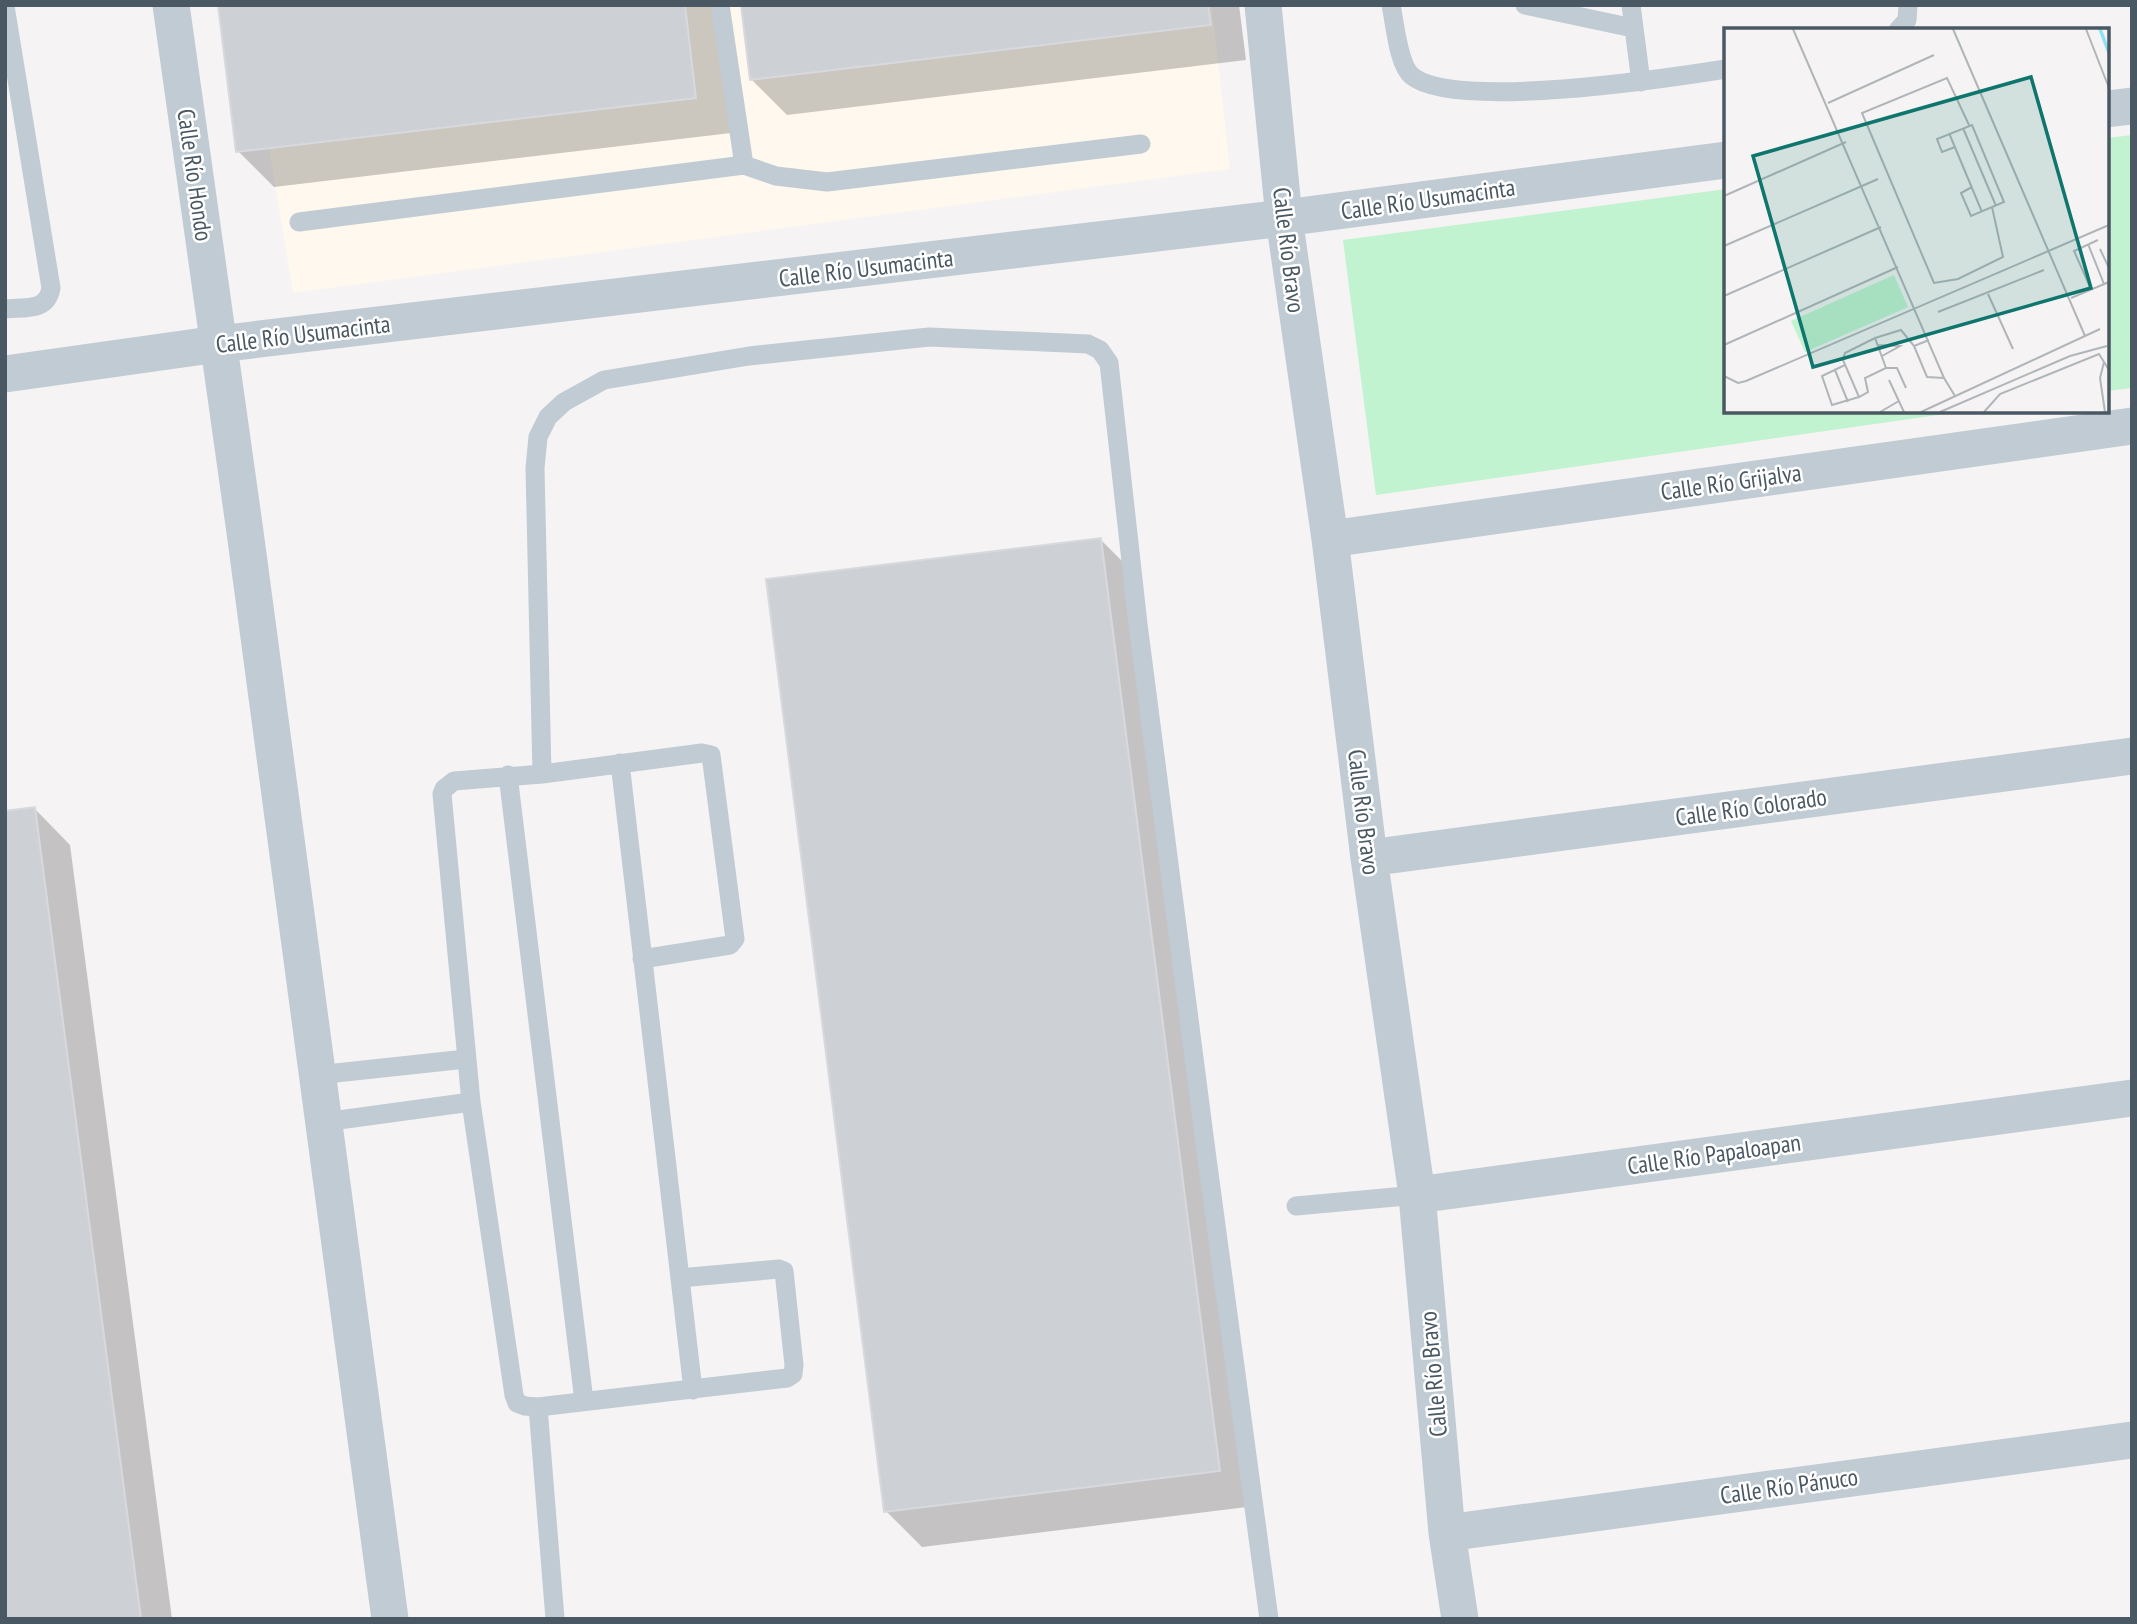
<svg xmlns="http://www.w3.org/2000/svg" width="2137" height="1624" font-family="'PT Sans Narrow',sans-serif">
<rect width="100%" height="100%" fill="#f5f3f3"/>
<!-- commercial -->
<path fill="#fef8ee" d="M 245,5 L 1212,5 L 1230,169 L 293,293 Z"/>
<!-- green -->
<path fill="#c1f3d1" d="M 2132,135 L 2132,388 L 2107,391 L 2107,138 Z
M 1726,189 L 1726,411 L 1966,411 L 1376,495 L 1343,240 Z"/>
<!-- shadow -->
<path fill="#0003" d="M 223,5 L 715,5 L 731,133 L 274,187 L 238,151 Z
M 742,5 L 1239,5 L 1246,60 L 787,115 L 752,80 Z
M 1101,540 L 1137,576 L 1255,1506 L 922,1547 L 886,1511 Z
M 35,809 L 70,845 L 172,1619 L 5,1619 Z"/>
<!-- building -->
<path fill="#cdd0d5" stroke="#d7d9de" stroke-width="2" d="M 218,5 L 685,5 L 696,98 L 236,152 Z
M 741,5 L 1208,5 L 1211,25 L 750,80 Z
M 1101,538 L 1220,1471 L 884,1512 L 766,579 Z
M 35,807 L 141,1619 L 5,1619 L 5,811 Z"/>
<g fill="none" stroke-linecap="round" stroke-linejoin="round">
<!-- lane -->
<path stroke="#c0cbd3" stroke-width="19" d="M 720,5 L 744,165
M 1391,5 C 1395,23 1398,65 1412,76 C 1454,111 1669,78 1726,69
M 1525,5 L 1633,28
M 1631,5 L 1641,82
M 5,6 L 51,288 C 47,312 25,307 5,309
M 1898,30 L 1907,20 L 1908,5
M 299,222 L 744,165 L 776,176 L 827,182 L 1141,144
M 620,763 L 693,1390
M 542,774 L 535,468 L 538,437 L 548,417 L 564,402 L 604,380 L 749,356 L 929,337 L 1088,344 L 1100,350 L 1109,363 L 1138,624 L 1206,1151 L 1269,1619
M 508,775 L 584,1401
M 642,959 L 730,945 L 735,939 L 711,755 L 702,753 L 542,774 L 454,781 L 444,789 L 442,794 L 471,1102 L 514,1395 L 517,1403 L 525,1406 L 538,1407 L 787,1378 L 793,1374 L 794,1365 L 784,1271 L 779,1269 L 680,1278
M 317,1075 L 466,1059
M 324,1122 L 471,1102
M 1296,1206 L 1417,1195
M 538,1407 L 555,1619"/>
<!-- street -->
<path stroke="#c0cbd3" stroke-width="37" d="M 171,5 L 245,532 L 390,1619
M 1263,5 L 1284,218 L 1330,539 L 1369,858 L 1417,1195 L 1447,1533 L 1460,1619
M 2107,109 L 2132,106
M 5,374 L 218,344 L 1284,218 L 1726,160
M 1330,539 L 2132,426
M 1369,858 L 2132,756
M 1417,1195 L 2132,1098
M 1447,1533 L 2132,1440"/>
</g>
<g text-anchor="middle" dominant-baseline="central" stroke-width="5" stroke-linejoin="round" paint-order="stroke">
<!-- street labels -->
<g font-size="24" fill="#495862" stroke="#fff">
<text transform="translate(195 175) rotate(82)">Calle Río Hondo</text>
<text transform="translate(1428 199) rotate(-8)">Calle Río Usumacinta</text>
<text transform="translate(1289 250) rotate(83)">Calle Río Bravo</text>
<text transform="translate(866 268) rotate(-7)">Calle Río Usumacinta</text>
<text transform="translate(303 334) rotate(-7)">Calle Río Usumacinta</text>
<text transform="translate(1731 482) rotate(-8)">Calle Río Grijalva</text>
<text transform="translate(1751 807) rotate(-8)">Calle Río Colorado</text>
<text transform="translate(1364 812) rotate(83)">Calle Río Bravo</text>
<text transform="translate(1714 1154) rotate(-8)">Calle Río Papaloapan</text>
<text transform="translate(1433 1374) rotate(-95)">Calle Río Bravo</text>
<text transform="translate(1789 1486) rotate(-8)">Calle Río Pánuco</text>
</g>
</g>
<!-- overview -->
<g transform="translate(1724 28)">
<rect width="385" height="385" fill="#f5f3f3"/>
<path d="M 170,247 L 184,279 L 81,324 L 67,293 Z" fill="#c1f3d1"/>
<path fill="none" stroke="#8ce3f2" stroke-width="3.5" d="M 376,1 L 385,25"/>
<path fill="none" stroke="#b0b5b9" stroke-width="2" d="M 69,1 L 220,350 L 231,368M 229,1 L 361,308M 362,1 L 385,60M 104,75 L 210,27M 245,97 L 223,50 L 138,85 L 210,255 L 234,251 L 279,229 L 268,179M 239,100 L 272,178M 225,105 L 258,184M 231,119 L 218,124 L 213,111 L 248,97 L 280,174 L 247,188 L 237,165 L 248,159M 0,168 L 122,114M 364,216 L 380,256M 0,218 L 154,151M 376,221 L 385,240M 367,261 L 350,223 L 374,212M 264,266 L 289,321M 0,268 L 157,199M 347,270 L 385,254M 214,284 L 320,242M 151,310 L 162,340 L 141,350 L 144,364 L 135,369 L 119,332 L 121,325 L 151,310 L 177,302 L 190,318M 205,312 L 190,318 L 203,349 L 220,350M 0,317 L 174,239M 154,317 L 176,318 L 158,328M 380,334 L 376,350 L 381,384M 121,337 L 98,348 L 108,377 L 135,369M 162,340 L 173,340 L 182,360M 111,342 L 124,374M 0,348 L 14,355 L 22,353 L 385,197M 165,352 L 180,384M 156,384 L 175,373M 197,384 L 376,301M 216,384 L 346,328 L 383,318M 260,384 L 276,366 L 375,326 L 385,342"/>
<path fill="#0f766e" fill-opacity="0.15" stroke="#0f766e" stroke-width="3.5" d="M 307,49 L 367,260 L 89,339 L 29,128 Z"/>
<rect width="385" height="385" fill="none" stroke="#495862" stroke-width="3.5"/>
</g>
<!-- border -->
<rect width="2137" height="1624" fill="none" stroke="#495862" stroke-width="14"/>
</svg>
